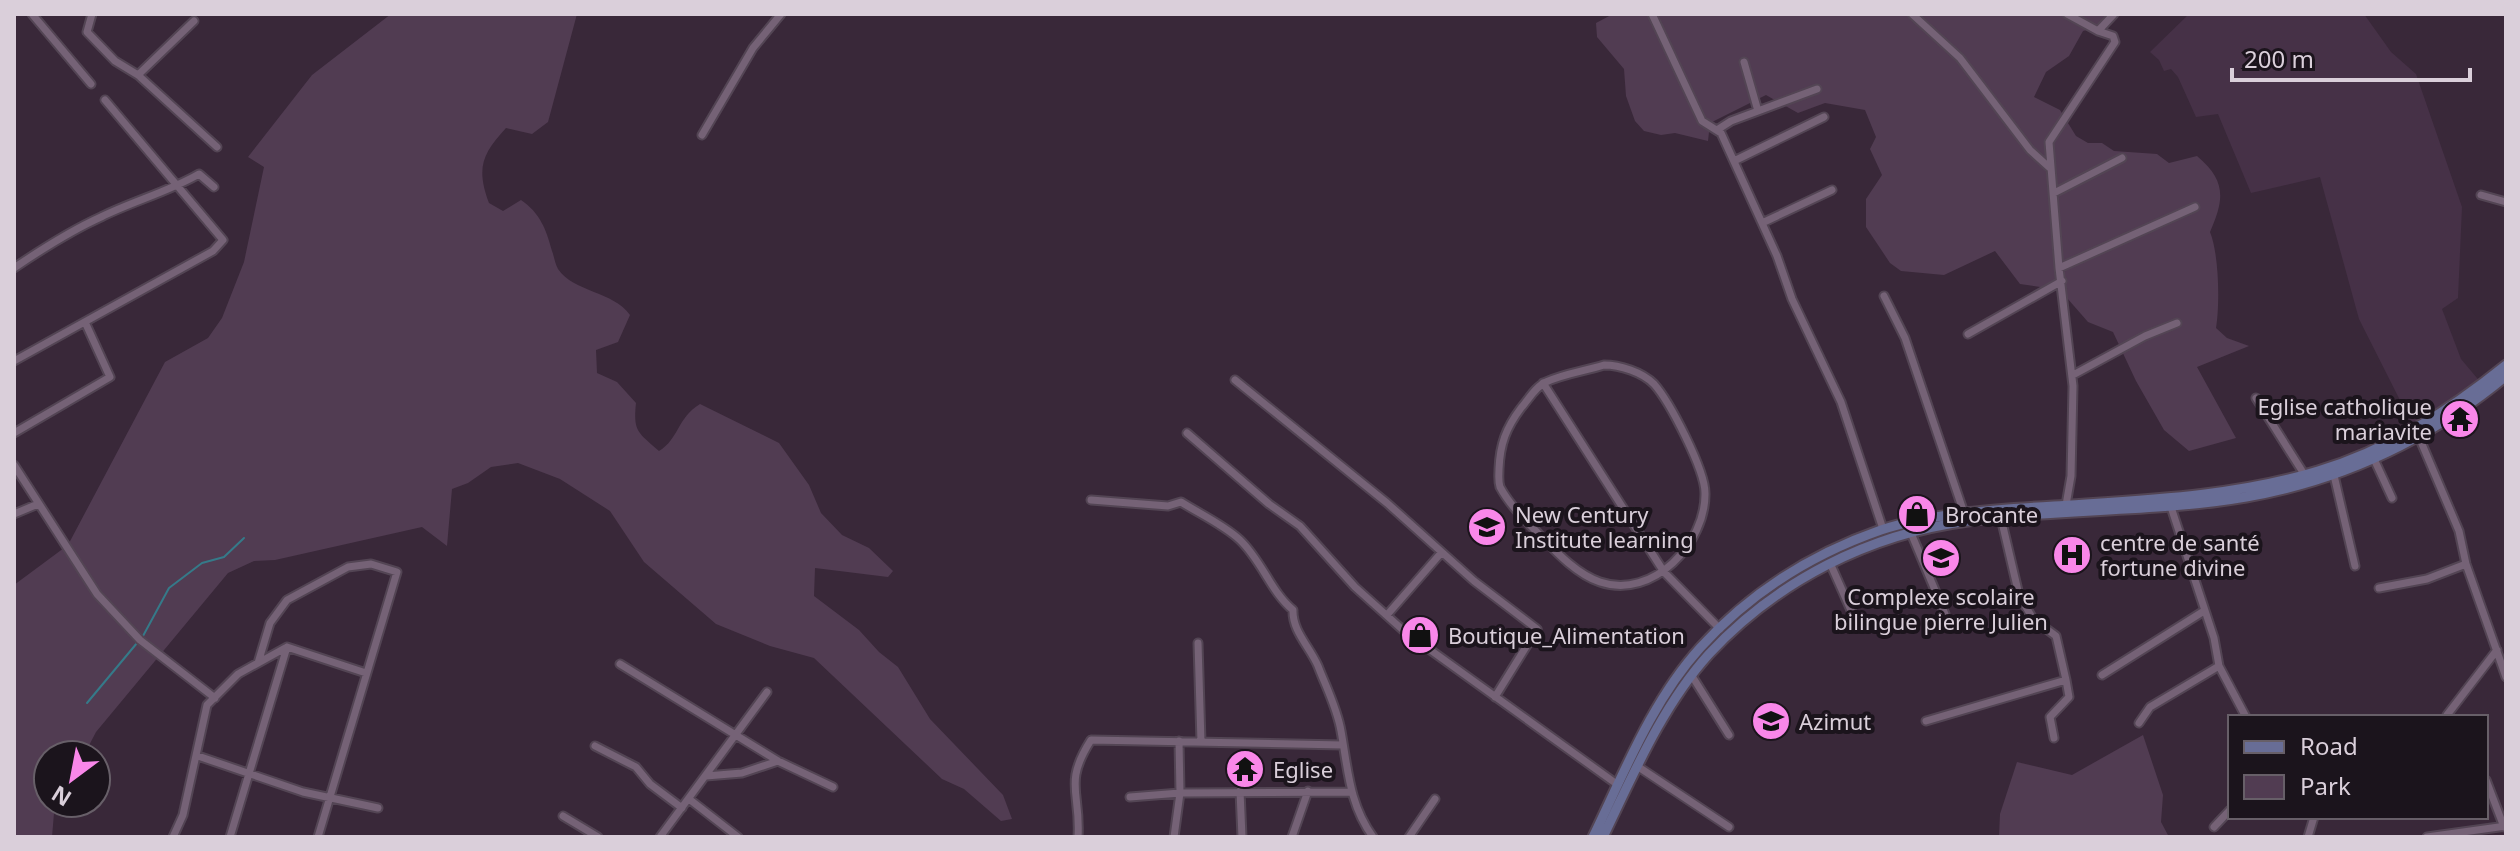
<svg xmlns="http://www.w3.org/2000/svg" width="2520" height="851" font-family="'Noto Sans',sans-serif">
<rect width="100%" height="100%" fill="#392839"/>
<!-- built -->
<path fill="#463147" d="M 2189,14 L 2364,14 L 2391,52 L 2416,74 L 2462,207 L 2458,298 L 2442,309 L 2461,359 L 2482,384 L 2415,430 L 2359,319 L 2320,177 L 2251,193 L 2218,114 L 2196,117 L 2178,77 L 2171,69 L 2164,71 L 2159,60 L 2150,52 Z"/>
<!-- green -->
<path fill="#513c52" d="M 391,14 L 577,14 L 548,122 L 532,134 L 506,128 C 482,154 476,168 489,203 L 503,211 L 521,200 C 540,213 546,229 552,251 C 554,256 555,264 558,269 C 573,292 613,291 630,315 L 618,342 L 596,350 L 597,373 L 617,382 L 636,403 C 633,432 638,432 659,451 C 679,439 677,418 700,404 L 779,443 L 809,485 L 821,513 L 842,535 L 869,548 L 893,571 L 888,577 L 815,568 L 814,596 L 859,630 L 879,652 L 898,667 L 930,719 L 1003,795 L 1012,819 L 1001,821 L 964,789 L 942,779 L 814,658 L 770,646 L 716,624 L 644,562 L 610,511 L 560,479 L 518,463 L 491,467 L 468,483 L 452,489 L 447,546 L 422,527 L 275,560 L 254,561 L 228,573 L 96,732 L 84,755 L 48,755 L 48,803 L 59,803 L 54,813 L 52,837 L 14,837 L 14,585 L 68,545 L 165,362 L 208,338 L 222,318 L 244,262 L 264,167 L 248,157 L 312,75 Z
M 1613,14 L 2117,14 L 2111,23 L 2083,31 L 2069,56 L 2046,72 L 2034,97 L 2060,110 L 2076,136 L 2088,143 L 2102,143 L 2114,151 L 2157,154 L 2169,163 L 2197,156 C 2227,181 2224,200 2210,232 C 2219,254 2220,304 2216,328 L 2227,338 L 2249,346 L 2197,367 L 2236,438 L 2189,451 L 2164,430 L 2136,381 L 2113,332 L 2088,322 L 2060,290 L 2020,284 L 1995,251 L 1944,275 L 1901,271 L 1890,263 L 1866,227 L 1866,199 L 1882,175 L 1870,149 L 1876,137 L 1865,110 L 1825,103 L 1798,113 L 1766,95 L 1710,123 L 1708,141 L 1675,133 L 1661,135 L 1644,131 L 1635,121 L 1626,96 L 1624,69 L 1597,37 L 1596,23 Z
M 2143,735 L 2163,795 L 2161,822 L 2169,837 L 1999,837 L 2000,814 L 2017,762 L 2072,775 Z"/>
<g fill="none" stroke-linecap="round" stroke-linejoin="round">
<!-- stream -->
<path stroke="#357a89" stroke-width="2" d="M 143,636 L 169,588 L 202,563 L 224,557 L 244,538
M 87,703 L 137,643"/>
<defs>
<path id="minor" d="M 32,14 L 91,84
M 92,14 L 87,32 L 115,61 L 138,75 L 217,147
M 1652,14 L 1702,121 L 1721,133 L 1777,256 L 1792,299 L 1841,402 L 1883,529
M 1912,14 L 1960,58 L 2030,150 L 2051,169
M 2067,14 L 2098,31
M 138,75 L 194,21
M 1758,111 L 1817,89
M 1717,130 L 1731,121 L 1758,111 L 1744,62
M 702,135 L 753,48 L 781,14
M 1734,161 L 1824,117
M 2054,193 L 2122,158
M 2481,195 L 2506,202
M 1762,223 L 1832,190
M 14,268 C 42,249 70,231 101,217 C 133,201 168,192 199,174 L 214,187
M 2059,268 L 2195,207
M 1884,296 L 1905,338 L 1964,513
M 1968,334 L 2062,281
M 14,361 L 213,251 L 223,240 L 105,100
M 1604,365 C 1620,365 1642,372 1654,384 C 1670,402 1705,470 1705,493 C 1706,543 1653,600 1600,582 C 1573,573 1550,545 1530,525 C 1519,514 1507,500 1500,487 C 1498,481 1499,475 1499,469 C 1500,444 1506,428 1521,408 C 1528,400 1536,386 1546,382 C 1563,374 1585,371 1604,365 Z
M 2073,375 L 2145,336 L 2177,323
M 1235,380 L 1387,503 L 1474,581 L 1537,629 L 1495,697
M 1543,383 L 1664,572 L 1720,629
M 2256,398 L 2304,474
M 14,433 L 110,377 L 85,322
M 1187,433 L 1269,504 L 1300,526 L 1355,587 L 1404,631 L 1618,785
M 2419,437 L 2459,531 L 2466,564 L 2506,677
M 2374,459 L 2392,498
M 14,465 L 97,594 L 140,640 L 215,698
M 2333,471 L 2355,566
M 1091,500 L 1168,506 L 1181,502 C 1200,514 1224,525 1240,540 C 1262,561 1271,592 1293,610 C 1292,631 1310,647 1318,666 C 1326,687 1337,708 1341,731 C 1348,769 1349,804 1373,837
M 2066,505 L 2071,476 L 2073,386 L 2059,268 L 2049,142 L 2115,42 L 2113,36 L 2098,31 L 2114,14
M 2171,507 L 2214,638 L 2219,666 L 2246,717
M 14,514 L 38,504
M 1911,533 L 1945,614
M 1830,563 L 1858,626
M 2379,588 L 2427,579 L 2466,564
M 1387,615 L 1441,553
M 1198,643 L 1201,742
M 258,663 L 270,623 L 287,600 L 348,567 L 371,564 L 397,572 L 318,837
M 620,664 L 778,761 L 833,787
M 2102,675 L 2204,611
M 1692,676 L 1729,735
M 2447,715 L 2497,650
M 1926,721 L 2066,680 L 2056,636 L 2033,619 L 2019,595 L 2001,518
M 2139,723 L 2150,707 L 2219,666
M 2054,738 L 2050,717 L 2069,697 L 2066,680
M 595,746 L 636,767 L 650,784 L 682,808
M 198,756 L 303,792 L 378,808
M 1637,766 L 1729,827
M 706,776 L 742,773 L 778,761
M 2486,780 L 2504,827
M 1240,791 L 1242,837
M 1130,797 L 1180,793 L 1179,741
M 689,799 L 738,837
M 563,816 L 598,837
M 2214,827 L 2230,810
M 173,837 L 183,815 L 207,705 L 238,674 L 287,647 L 366,673
M 230,837 L 287,647
M 660,837 L 767,692
M 1078,837 C 1081,792 1063,784 1091,740 L 1343,745
M 1174,837 L 1180,793 L 1351,792
M 1292,837 L 1308,791
M 1409,837 L 1435,799
M 2308,837 L 2314,817
M 2427,837 L 2506,826"/>
<path id="secondary" d="M 1593,837 C 1624,773 1652,701 1700,648 C 1749,594 1812,554 1881,530 C 1932,513 2000,509 2054,506 C 2142,500 2233,497 2318,471 C 2388,450 2449,411 2506,365
M 1603,837 C 1633,775 1662,706 1709,654 C 1777,581 1869,534 1968,521 C 2060,508 2154,513 2246,497 C 2343,480 2430,439 2506,376"/>
</defs>
<!-- minor casing -->
<use href="#minor" stroke="#534554" stroke-width="11"/>
<!-- secondary casing -->
<use href="#secondary" stroke="#534554" stroke-width="13"/>
<!-- minor -->
<use href="#minor" stroke="#756276" stroke-width="7"/>
<!-- secondary -->
<use href="#secondary" stroke="#686d96" stroke-width="9"/>
</g>
<!-- icons -->
<defs>
<symbol id="temple-disc" viewBox="-11 -11 22 22"><circle r="9.5" fill="#f987e9" stroke="#1b141c"/><path d="M0-6L5-2H3V0L6.5 2.5H4V6H1.5V3h-3V6H-4V2.5H-6.5L-3 0V-2H-5Z" fill="#111"/></symbol>
<symbol id="shop-disc" viewBox="-11 -11 22 22"><circle r="9.5" fill="#f987e9" stroke="#1b141c"/><path d="M-5-2.5h2.3a2.7 3.5 0 0 1 5.4 0H5L5.5 6h-11ZM-1.5-2.5h3a1.5 2.3 0 0 0-3 0Z" fill="#111"/></symbol>
<symbol id="school-disc" viewBox="-11 -11 22 22"><circle r="9.5" fill="#f987e9" stroke="#1b141c"/><path d="M0-5L7-2L0 1L-7-2ZM-4 1L0 2.5L4 1V4Q0 6-4 4Z" fill="#111"/></symbol>
<symbol id="hospital-disc" viewBox="-11 -11 22 22"><circle r="9.5" fill="#f987e9" stroke="#1b141c"/><path d="M-5-5h3v3.5h4V-5h3V5h-3V1.5h-4V5h-3Z" fill="#111"/></symbol>
</defs>
<g fill-rule="evenodd">
<use href="#temple-disc" x="2438" y="397" width="44" height="44"/>
<use href="#shop-disc" x="1895" y="492" width="44" height="44"/>
<use href="#school-disc" x="1465" y="505" width="44" height="44"/>
<use href="#hospital-disc" x="2050" y="533" width="44" height="44"/>
<use href="#school-disc" x="1919" y="536" width="44" height="44"/>
<use href="#shop-disc" x="1398" y="613" width="44" height="44"/>
<use href="#school-disc" x="1749" y="699" width="44" height="44"/>
<use href="#temple-disc" x="1223" y="747" width="44" height="44"/>
</g>
<g text-anchor="middle" dominant-baseline="central" stroke-width="8" stroke-linejoin="round" paint-order="stroke">
<!-- poi labels -->
<g font-size="22" fill="#dacfda" stroke="#1b141c" text-anchor="start">
<text x="2432" y="406" text-anchor="end">Eglise catholique<tspan x="2432" dy="25">mariavite</tspan></text>
<text x="1515" y="514">New Century<tspan x="1515" dy="25">Institute learning</tspan></text>
<text x="1945" y="514">Brocante</text>
<text x="2100" y="542">centre de santé<tspan x="2100" dy="25">fortune divine</tspan></text>
<text x="1941" y="596" text-anchor="middle">Complexe scolaire<tspan x="1941" dy="25">bilingue pierre Julien</tspan></text>
<text x="1448" y="635">Boutique_Alimentation</text>
<text x="1799" y="721">Azimut</text>
<text x="1273" y="769">Eglise</text>
</g>
</g>
<!-- border -->
<rect width="2520" height="851" fill="none" stroke="#dacfda" stroke-width="32"/>
<!-- legend -->
<rect x="2228" y="715" width="260" height="104" fill="#1b141c" stroke="#675f68" stroke-width="2"/>
<rect x="2244" y="741" width="40" height="12" fill="#686d96" stroke="#675f68" stroke-width="2"/>
<text x="2300" y="755" font-size="24" fill="#dacfda">Road</text>
<rect x="2244" y="775" width="40" height="24" fill="#513c52" stroke="#675f68" stroke-width="2"/>
<text x="2300" y="795" font-size="24" fill="#dacfda">Park</text>
<!-- north arrow -->
<g transform="translate(72 779) rotate(212)"><circle r="38" fill="#1b141c" stroke="#675f68" stroke-width="2"/>
<path d="M0-6L14 30L0 20L-14 30Z" fill="#f987e9"/>
<text y="-12" font-size="22" font-weight="bold" text-anchor="middle" fill="#dacfda">N</text>
</g>
<!-- scale -->
<path d="M2232 68v12h238v-12" fill="none" stroke="#dacfda" stroke-width="4"/>
<text x="2244" y="68" font-size="24" fill="#dacfda" stroke="#1b141c" stroke-width="6" paint-order="stroke">200 m</text>
</svg>
